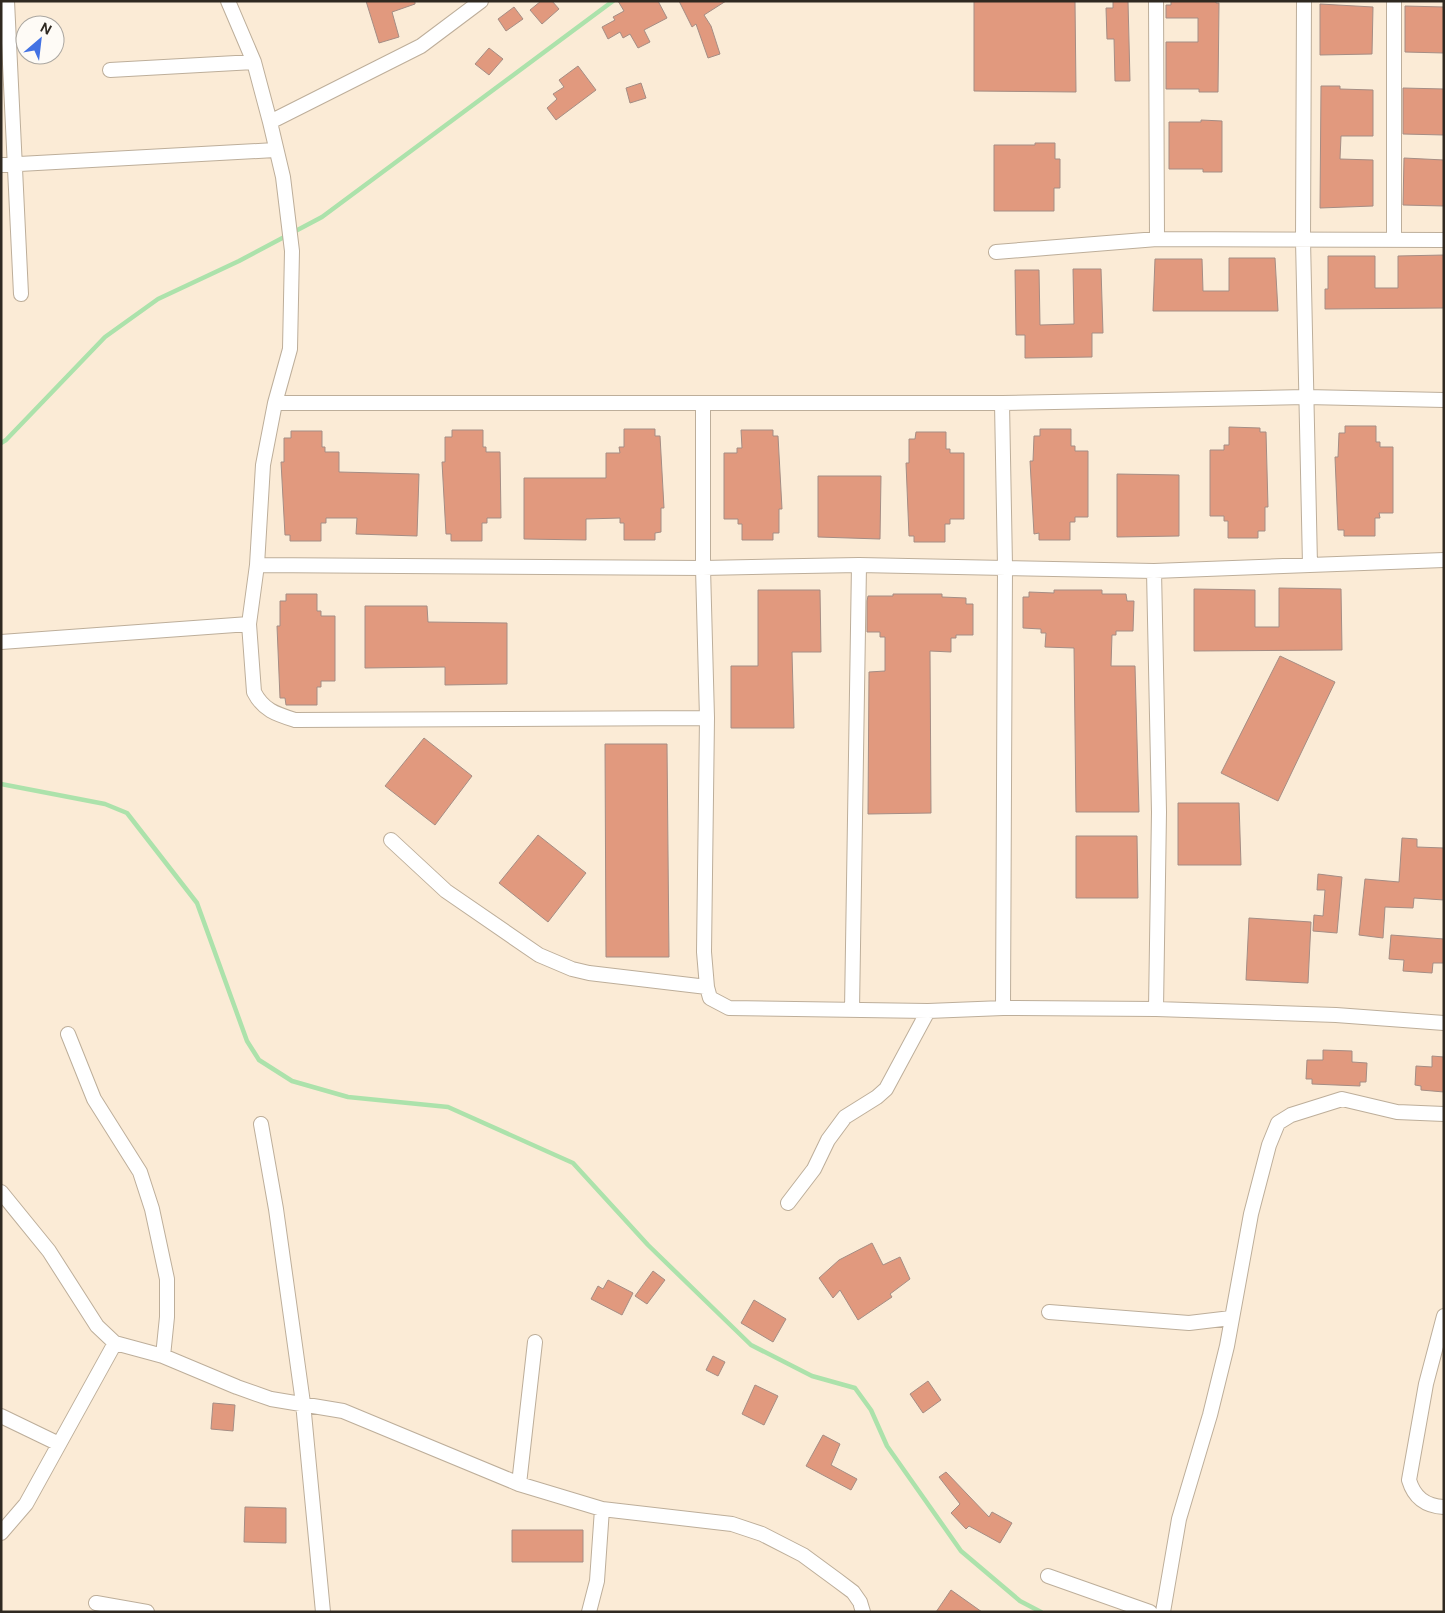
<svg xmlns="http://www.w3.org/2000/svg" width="1445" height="1613" font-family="'DM Sans',sans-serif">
<rect width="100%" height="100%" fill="#fbebd6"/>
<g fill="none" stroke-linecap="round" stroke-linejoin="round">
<!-- stream -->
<path stroke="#ace2ab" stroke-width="4.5" d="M 1,443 L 6,440 L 105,337 L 158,299 L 239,261 L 322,217 L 613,1
M 1,784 L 105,804 L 127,813 L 197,903 L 247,1041 L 259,1060 L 292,1081 L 348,1097 L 448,1107 L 573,1163 L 648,1245 L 751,1345 L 812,1376 L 855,1388 L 871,1410 L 887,1446 L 961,1551 L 1020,1601 L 1041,1612"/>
</g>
<!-- building -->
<path fill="#e1997e" stroke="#a58d84" d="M 366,1 L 415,1 L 415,4 L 392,12 L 399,37 L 379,43 Z
M 541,1 L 552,1 L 559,9 L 542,24 L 530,10 Z
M 618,1 L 658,1 L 667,18 L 644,30 L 650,42 L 638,48 L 630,34 L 623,38 L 620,32 L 608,39 L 602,27 L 615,20 L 613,17 L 624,11 Z
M 679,1 L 726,1 L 704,15 L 711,26 L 720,54 L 708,58 L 696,24 L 692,27 Z
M 974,1 L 1075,1 L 1076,92 L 974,91 Z
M 1113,1 L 1128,1 L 1130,81 L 1115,81 L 1114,39 L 1107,39 L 1106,8 L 1113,8 Z
M 1171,1 L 1216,1 L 1216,3 L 1219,3 L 1218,92 L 1199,92 L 1199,89 L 1166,89 L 1166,42 L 1198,42 L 1198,18 L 1166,18 L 1166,5 L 1171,5 Z
M 1320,4 L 1373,7 L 1372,54 L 1320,55 Z
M 1405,6 L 1444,7 L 1444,53 L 1405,52 Z
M 514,7 L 523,19 L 506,31 L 498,19 Z
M 489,48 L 503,59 L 489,75 L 475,64 Z
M 578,66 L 596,90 L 556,120 L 547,108 L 557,99 L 553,94 L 564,87 L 559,80 Z
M 641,83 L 646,98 L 630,103 L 626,88 Z
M 1321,86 L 1340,86 L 1340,89 L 1373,90 L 1373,136 L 1341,136 L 1340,159 L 1373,160 L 1373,206 L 1320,208 Z
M 1403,88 L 1444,89 L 1444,135 L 1403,134 Z
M 1201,120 L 1222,121 L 1222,172 L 1203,172 L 1203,169 L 1169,169 L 1169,122 L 1201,122 Z
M 1035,143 L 1055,143 L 1055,159 L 1060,159 L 1060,188 L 1054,188 L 1054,211 L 994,211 L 994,145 L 1035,145 Z
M 1404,158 L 1444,160 L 1444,206 L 1403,205 Z
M 1444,255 L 1444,308 L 1325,309 L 1325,289 L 1328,289 L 1328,256 L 1375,256 L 1375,288 L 1398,288 L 1398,256 Z
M 1229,258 L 1275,258 L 1278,311 L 1153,311 L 1155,259 L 1202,259 L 1203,291 L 1229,291 Z
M 1073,269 L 1101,269 L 1103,333 L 1092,333 L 1092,357 L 1025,358 L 1025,335 L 1016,335 L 1015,270 L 1039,270 L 1040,325 L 1074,324 Z
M 1345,426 L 1376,426 L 1376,442 L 1380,442 L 1380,447 L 1393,447 L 1393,513 L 1379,513 L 1380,518 L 1375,518 L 1375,536 L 1344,536 L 1344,530 L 1338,530 L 1335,457 L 1338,457 L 1339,433 L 1345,433 Z
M 1229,427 L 1260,428 L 1260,432 L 1266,432 L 1268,507 L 1265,507 L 1265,531 L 1258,531 L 1258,538 L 1228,538 L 1228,521 L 1224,521 L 1224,516 L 1210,516 L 1210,450 L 1224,450 L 1224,445 L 1229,445 Z
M 624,429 L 655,429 L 655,436 L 660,436 L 664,508 L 661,508 L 661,532 L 655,533 L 655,540 L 624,540 L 624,523 L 620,523 L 620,518 L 586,519 L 586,540 L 524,539 L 524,478 L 606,478 L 606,453 L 620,453 L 619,447 L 624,447 Z
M 1040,429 L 1071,429 L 1071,446 L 1075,446 L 1075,451 L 1088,451 L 1088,517 L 1075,517 L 1075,522 L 1070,522 L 1070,540 L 1039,540 L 1039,533 L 1034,534 L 1030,461 L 1033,461 L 1034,436 L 1040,436 Z
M 452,430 L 483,430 L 483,447 L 486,447 L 486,452 L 500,452 L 501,518 L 487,518 L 487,523 L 482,523 L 482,541 L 451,541 L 451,534 L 446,534 L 442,462 L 445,462 L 445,437 L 452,437 Z
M 741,430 L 773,430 L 773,436 L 778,436 L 782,509 L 779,509 L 779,533 L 773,533 L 773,540 L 742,540 L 742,524 L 738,524 L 738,519 L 724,519 L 724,453 L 737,453 L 737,448 L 742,448 Z
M 291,431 L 322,431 L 322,447 L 325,447 L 325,452 L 339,452 L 339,472 L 419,474 L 417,536 L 356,534 L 357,518 L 326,518 L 326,523 L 321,523 L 321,541 L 290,541 L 290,535 L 285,535 L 281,462 L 284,462 L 284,438 L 291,438 Z
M 916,432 L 946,432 L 946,449 L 950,449 L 950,453 L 964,453 L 964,519 L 950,519 L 950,524 L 945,524 L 945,542 L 914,542 L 914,536 L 909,536 L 906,463 L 909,463 L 909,439 L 915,439 Z
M 1117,474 L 1179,475 L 1179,536 L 1117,537 Z
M 818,476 L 881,476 L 880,539 L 818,537 Z
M 1279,588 L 1341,589 L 1342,650 L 1194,651 L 1194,589 L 1255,590 L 1255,627 L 1279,627 Z
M 758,590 L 820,590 L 821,652 L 792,652 L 794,728 L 731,728 L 731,666 L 758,666 Z
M 1054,590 L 1102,590 L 1102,594 L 1126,594 L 1127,601 L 1134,601 L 1133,631 L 1116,631 L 1116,635 L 1112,635 L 1111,666 L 1135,666 L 1139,812 L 1076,812 L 1074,648 L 1045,647 L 1046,633 L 1041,633 L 1041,629 L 1023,628 L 1023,597 L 1029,597 L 1029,592 L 1054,593 Z
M 286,594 L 317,594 L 317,611 L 321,611 L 321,616 L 335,616 L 335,681 L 321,681 L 321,687 L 317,687 L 317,705 L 286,705 L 285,698 L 280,698 L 277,626 L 280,626 L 280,601 L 286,601 Z
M 893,594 L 942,594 L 942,597 L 966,598 L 966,604 L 973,604 L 973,635 L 956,635 L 956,638 L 951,638 L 951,652 L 930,651 L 931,813 L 868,814 L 869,672 L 885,671 L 885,637 L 880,637 L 880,632 L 867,632 L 867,601 L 868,596 L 893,596 Z
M 365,606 L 427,606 L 428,622 L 507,623 L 507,684 L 445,685 L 445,667 L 365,668 Z
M 1280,656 L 1335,682 L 1278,801 L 1221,773 Z
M 424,738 L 472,776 L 435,825 L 385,786 Z
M 605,744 L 667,744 L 669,957 L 606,957 Z
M 1178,803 L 1239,803 L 1241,865 L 1178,865 Z
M 538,835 L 586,873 L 548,922 L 499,883 Z
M 1076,836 L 1137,836 L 1138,898 L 1076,898 Z
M 1402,838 L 1417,839 L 1417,847 L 1444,848 L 1444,900 L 1414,898 L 1413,908 L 1385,907 L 1383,938 L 1359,935 L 1365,879 L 1399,882 Z
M 1318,874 L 1342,877 L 1337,933 L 1313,931 L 1314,915 L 1323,916 L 1325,890 L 1317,890 Z
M 1249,918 L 1311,922 L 1308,983 L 1246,980 Z
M 1391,935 L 1444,939 L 1444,963 L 1433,963 L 1432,973 L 1403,971 L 1404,960 L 1389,959 Z
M 1323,1050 L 1352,1051 L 1352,1062 L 1367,1063 L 1366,1082 L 1360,1082 L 1360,1086 L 1312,1084 L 1312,1079 L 1306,1079 L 1307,1060 L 1323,1060 Z
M 1432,1056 L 1444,1057 L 1444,1092 L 1421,1090 L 1421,1086 L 1415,1085 L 1416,1066 L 1432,1067 Z
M 872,1243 L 883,1265 L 900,1257 L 910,1279 L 890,1294 L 892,1297 L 858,1320 L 840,1290 L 833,1298 L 819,1278 L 839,1260 Z
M 653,1271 L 665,1280 L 647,1304 L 635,1296 Z
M 608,1280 L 633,1293 L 622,1315 L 591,1299 L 598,1286 L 603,1289 Z
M 754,1300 L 786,1319 L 773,1342 L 741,1323 Z
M 713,1356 L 725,1362 L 718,1376 L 706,1370 Z
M 928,1381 L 941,1400 L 923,1413 L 910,1394 Z
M 755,1385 L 778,1396 L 764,1425 L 742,1414 Z
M 213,1403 L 235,1405 L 233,1431 L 211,1429 Z
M 823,1435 L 840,1444 L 831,1465 L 857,1479 L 851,1490 L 806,1466 Z
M 946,1472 L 989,1517 L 992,1512 L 1012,1523 L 1000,1543 L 969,1526 L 966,1529 L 951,1513 L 960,1504 L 939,1477 Z
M 245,1507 L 286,1508 L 286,1543 L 244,1542 Z
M 512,1530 L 583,1530 L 583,1562 L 512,1562 Z
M 951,1590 L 982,1612 L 936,1612 Z"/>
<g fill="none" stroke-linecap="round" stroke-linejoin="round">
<defs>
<path id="street" d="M 7,1 L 21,294
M 228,1 L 254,62 L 270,122 L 283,177 L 292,251 L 290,349 L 275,403 L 263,465 L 257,565 L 249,624 L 254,692 C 263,710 276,714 295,720 L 707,718
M 1156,1 L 1157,239
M 1304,1 L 1303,240 L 1310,565
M 1394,1 L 1394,238
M 110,70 L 254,62
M 270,122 L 421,46 L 481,1
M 1,165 L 275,150
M 996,252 L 1157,239 L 1444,240
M 275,403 L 1002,403 L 1306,397 L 1444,400
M 703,403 L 703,568 L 707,718 L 704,952 L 707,987 L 710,998 L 729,1008 L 928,1011 L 1003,1008 L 1156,1009 L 1336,1015 L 1444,1023
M 1002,403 L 1005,566 L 1003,1008
M 257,565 L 703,568 L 859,565 L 1154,571 L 1444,560
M 1154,571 L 1159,812 L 1156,1009
M 1,642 L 249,624
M 391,840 L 446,891 L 539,955 L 572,969 L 589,973 L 707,987
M 852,1010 L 859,565
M 68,1034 L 94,1099 L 140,1172 L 152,1209 L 167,1279 L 167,1317 L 163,1356
M 261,1124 L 276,1209 L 303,1403 L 323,1612
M 1,1192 L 49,1251 L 97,1326 L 115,1343 L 163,1356 L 237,1387 L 271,1399 L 343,1411 L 519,1484 L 602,1509 L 732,1524 L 762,1534 L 803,1555 L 837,1580 L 853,1592 L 860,1602 L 863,1612
M 788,1203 L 814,1169 L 828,1140 L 845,1117 L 877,1097 L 886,1089 L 928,1011
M 1049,1312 L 1189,1323 L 1231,1318
M 1444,1316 L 1426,1384 L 1409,1480 C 1414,1497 1425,1506 1444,1507
M 1,1416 L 59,1444
M 519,1484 L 535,1342
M 1,1533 L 26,1504 L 115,1343
M 1048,1576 L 1150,1612
M 96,1603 L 147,1612
M 589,1612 L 597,1581 L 602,1509
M 1163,1612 L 1179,1519 L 1210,1415 L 1227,1346 L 1251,1214 L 1269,1145 L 1278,1123 L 1291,1115 L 1342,1099 L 1397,1112 L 1444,1114"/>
</defs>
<!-- street casing -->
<use href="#street" stroke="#bdae9a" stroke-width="16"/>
<!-- street -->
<use href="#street" stroke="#fff" stroke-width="14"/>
</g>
<!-- border -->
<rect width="1445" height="1613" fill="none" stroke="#2f2921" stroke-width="5"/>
<!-- north arrow -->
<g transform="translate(40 40) rotate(28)"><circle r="24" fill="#fefbf6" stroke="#aba7a1"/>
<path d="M0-4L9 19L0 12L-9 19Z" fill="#4372e3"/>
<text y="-8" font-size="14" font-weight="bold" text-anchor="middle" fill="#2f2921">N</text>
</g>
</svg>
